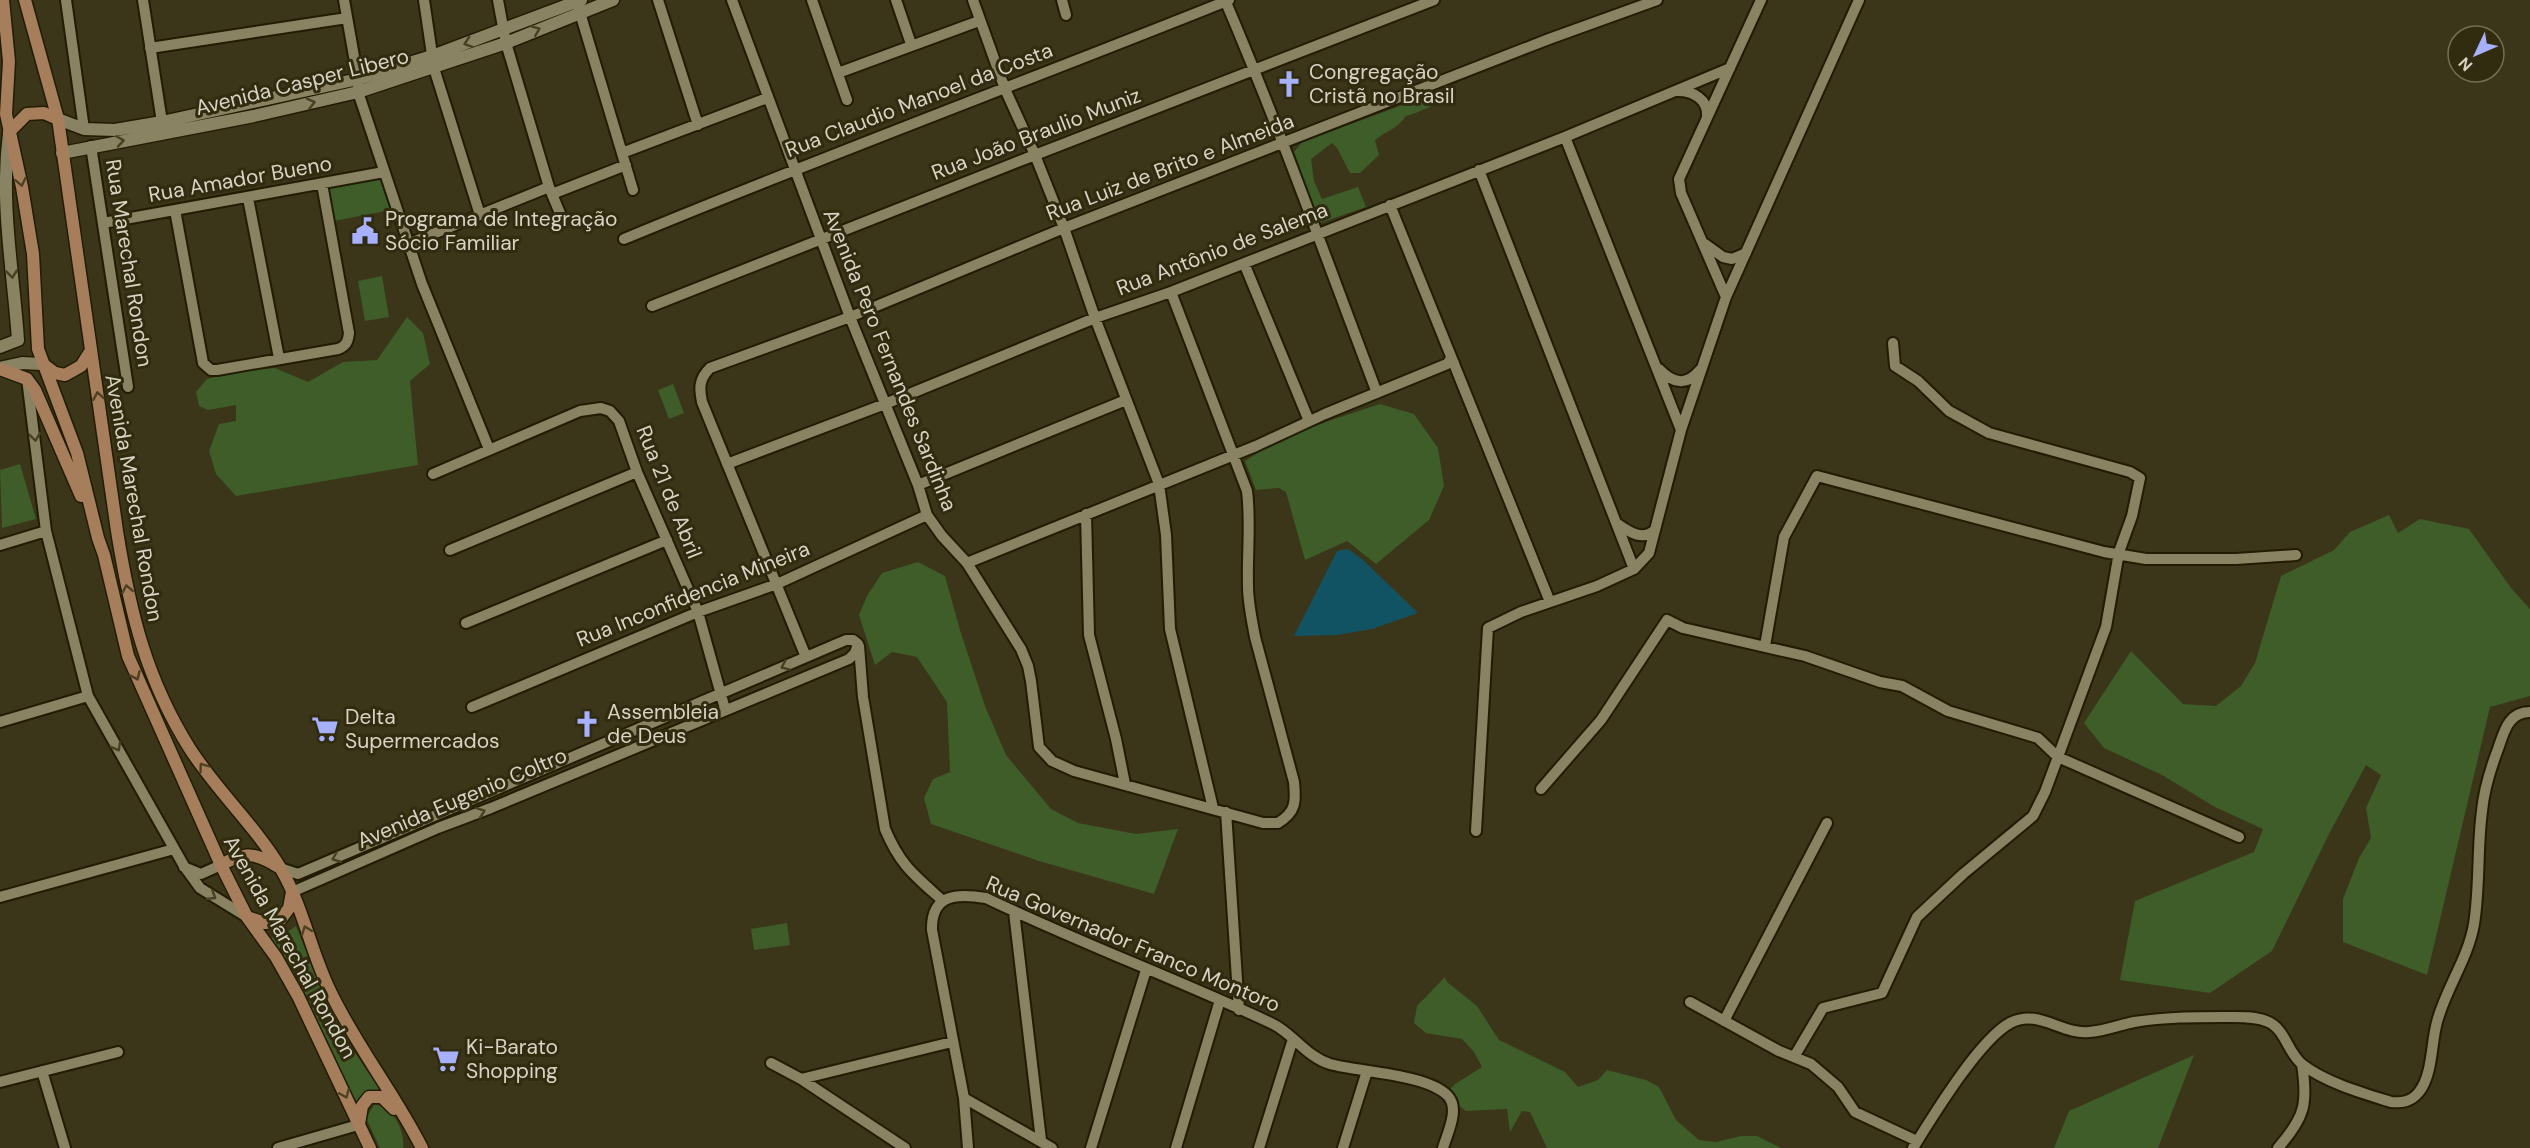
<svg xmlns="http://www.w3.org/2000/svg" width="2530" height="1148" font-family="'DM Sans',sans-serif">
<rect width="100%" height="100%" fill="#3b3519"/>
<!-- green -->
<path fill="#3e5d28" d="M 1446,89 L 1452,92 L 1451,98 C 1435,103 1422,112 1406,116 C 1397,129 1388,130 1375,140 L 1379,155 L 1360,173 L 1350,173 L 1337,148 L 1332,143 L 1311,159 L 1314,181 L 1322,199 L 1358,187 L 1366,207 L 1320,223 L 1294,152 L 1302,142 Z
M 384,172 L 396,209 L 329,222 L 322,184 Z
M 382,276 L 389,317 L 365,321 L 358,281 Z
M 407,317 L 423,333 L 430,364 L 410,381 L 418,465 L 236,496 L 216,474 L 209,451 L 219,424 L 236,421 L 236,405 L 208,410 L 199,406 L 196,392 L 207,379 L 240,371 L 275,368 L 308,382 L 343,362 L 377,360 Z
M 673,384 L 684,413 L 669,419 L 658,390 Z
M 1380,404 L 1414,414 L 1438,448 L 1444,486 L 1429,520 L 1376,564 L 1347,541 L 1305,560 L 1286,492 L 1279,488 L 1256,490 L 1245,461 C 1286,434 1334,419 1380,404 Z
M 20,464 L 36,519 L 2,528 L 0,470 Z
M 2389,515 L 2398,533 L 2420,519 L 2469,529 L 2511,588 L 2530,609 L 2530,696 L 2490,707 L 2427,975 L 2343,942 L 2343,899 L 2359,858 L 2371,838 L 2366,808 L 2381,775 L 2366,765 L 2329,834 L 2272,951 L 2210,993 L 2120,980 L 2135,901 L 2254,852 L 2263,829 L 2215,807 L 2162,775 L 2104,748 L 2084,723 L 2131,651 L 2183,704 L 2216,706 L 2241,686 L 2255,663 L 2281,576 L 2334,550 L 2350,532 Z
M 918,562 L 945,576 L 960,630 L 985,706 L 1006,755 L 1051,809 L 1078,823 L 1136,834 L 1178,829 L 1154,894 L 1039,861 L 931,824 L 924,798 L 933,779 L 950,772 L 947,702 L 917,657 L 892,652 L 875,665 L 859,615 L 867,596 L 882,573 Z
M 787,923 L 790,945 L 754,950 L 751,929 Z
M 296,926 C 319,984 341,1040 381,1089 L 361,1096 L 353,1108 L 323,1033 L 269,938 L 283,935 Z
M 1445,977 L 1447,982 L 1477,1006 L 1499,1040 L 1565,1072 L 1578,1087 L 1598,1080 L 1607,1070 L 1646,1080 L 1659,1087 L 1676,1120 L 1699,1140 L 1716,1142 L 1741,1136 L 1757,1136 L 1781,1148 L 1547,1148 L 1530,1112 L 1522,1111 L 1510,1132 L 1507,1109 L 1466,1111 L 1445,1095 L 1455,1084 L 1482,1067 L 1474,1052 L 1462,1039 L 1426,1033 L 1414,1023 L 1417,1006 Z
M 2194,1055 L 2158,1148 L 2054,1148 L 2069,1111 Z
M 374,1105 C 392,1104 406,1132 403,1148 L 380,1148 L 366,1118 Z"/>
<!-- water -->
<path fill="#125363" d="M 1348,549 L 1362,559 L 1418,613 L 1372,629 L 1337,635 L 1294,636 L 1337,551 Z"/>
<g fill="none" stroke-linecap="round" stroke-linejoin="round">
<defs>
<path id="minor" d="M 66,0 L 84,129
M 143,0 L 162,122
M 344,0 L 358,79 L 358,92 L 422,284 L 489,449
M 424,0 L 434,68 L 480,215
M 498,0 L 506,43 L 549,187 L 562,218
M 658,0 L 698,125
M 732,0 L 850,317 L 918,485 L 927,515 L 942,536 L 967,563 L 1021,649 L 1028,666 L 1031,681 L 1039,747 L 1052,761 L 1074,771 L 1263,823 L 1278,823 C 1296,812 1296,802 1294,782 L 1255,637 C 1252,620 1248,603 1248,586 C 1247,554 1251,522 1247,491 L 1171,292
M 812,0 L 847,100
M 896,0 L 911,44
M 973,0 L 1005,89 L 1035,155 L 1064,228 L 1095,318 L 1159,484 L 1166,535 L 1170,629 L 1213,808
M 1062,0 L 1066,15
M 1225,0 C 1280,129 1327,261 1377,393
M 578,6 L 633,190
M 150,48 L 347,18
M 838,73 L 979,21
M 1678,91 C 1693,91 1708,99 1707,116
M 1565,137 L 1681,430
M 91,146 L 128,387
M 622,153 L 767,98
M 1479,170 L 1634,569
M 552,194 L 626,165
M 248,198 L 279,358
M 1390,205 L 1550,602
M 175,210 L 203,363 L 211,370 L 217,370 L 338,349 C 346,346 348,342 349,333 L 322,184
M 103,223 L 384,172
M 624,239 C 824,156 1027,81 1229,0
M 408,244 L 549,187
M 1705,244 L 1723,257 L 1732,259 L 1746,253
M 1244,263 L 1309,421
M 1726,297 L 1681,193 L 1679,179 L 1761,0
M 652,306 L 1035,155 L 1434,0
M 1659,369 C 1673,384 1687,386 1700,370
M 27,379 L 46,531 L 88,696 L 184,866 L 200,888 L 247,917
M 727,464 L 885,404 L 1095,318 L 1171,292 L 1565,137 L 1730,68
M 433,474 L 580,411 L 601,408 L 610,411 L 619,421 L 637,472 L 698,612 L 725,709
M 918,485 L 1126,400
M 1086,514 L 1089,635 L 1116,739 L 1125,784
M 1616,523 C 1628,531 1642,542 1655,530
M 0,545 L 46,531
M 450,550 L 637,472
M 967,563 L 1256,446 L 1325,414 L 1447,364 L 1450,360 L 1454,363
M 466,623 L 667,540
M 859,646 L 863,697 L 885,829 C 900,865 914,875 943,901
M 1765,646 L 1784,537 L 1817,476 L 2104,552 L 2146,559 L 2236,559 L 2296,555
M 806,657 L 702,402 C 699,388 699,379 710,368 L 850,317 L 1064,228 L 1549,39 L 1657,0
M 472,707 L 698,612 L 777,584 L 927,515
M 0,722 L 88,696
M 1541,789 L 1601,720 L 1667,620 L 1683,628 L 1805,656 L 1880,682 L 1902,686 L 1948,711 L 2038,738 L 2058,757 L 2239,837
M 1226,812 L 1239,1010
M 1476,831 L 1488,628 L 1521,612 L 1597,586 L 1634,569 L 1649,553 L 1681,430 L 1726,297 L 1859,0
M 184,867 L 201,874 L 221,865
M 280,868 L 298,874 L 846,640 L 853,640 L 858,644
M 292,892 L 438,828 L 491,808 L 849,659 L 855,653 L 858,644
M 0,897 L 174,849
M 1014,912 L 1041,1140
M 1690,1002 L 1779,1051 L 1811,1064 L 1838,1087 L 1855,1112 L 1917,1141
M 1724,1021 L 1827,823
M 1794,1057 L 1823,1008 L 1882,993 L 1917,917 L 1963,874 L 2033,816 L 2045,792 L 2106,627 L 2119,552 L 2132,516 L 2140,478 L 2130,472 L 1989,433 L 1949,411 L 1918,381 L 1895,366 L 1893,343
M 771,1063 L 801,1079 L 905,1148
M 42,1071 L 65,1148
M 801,1079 L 952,1042
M 0,1082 L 118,1052
M 964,1098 L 1052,1148
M 278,1148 L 358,1125
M 968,1148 L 964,1098 L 932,930 C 931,894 957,893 986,898 C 1080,943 1177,979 1271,1023 C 1293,1033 1305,1056 1330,1064 C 1358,1072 1428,1074 1448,1096 C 1460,1109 1447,1134 1443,1148
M 1091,1148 L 1146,970
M 1176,1148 L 1220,1000
M 1259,1148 L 1293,1039
M 1343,1148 L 1367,1071
M 1913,1148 C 1933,1116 1979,1040 2010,1023 C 2038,1008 2062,1035 2089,1032 C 2105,1031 2119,1025 2134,1022 C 2165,1017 2194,1017 2225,1017 C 2238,1017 2253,1016 2266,1021 C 2286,1028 2287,1053 2303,1065 C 2327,1083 2362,1093 2391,1102 C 2402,1103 2411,1102 2419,1092 C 2433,1074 2431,1043 2437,1022 C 2446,988 2468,959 2474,924 C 2480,887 2477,848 2482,811 C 2484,789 2490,770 2498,749 C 2504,732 2508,712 2530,712
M 2278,1148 C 2305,1117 2308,1104 2302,1064"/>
<path id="tertiary" d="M 58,119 L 84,129 L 115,130 L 162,122 L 358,79 L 432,56 L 581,0
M 62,153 L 254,116 L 358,92 L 506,43 L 613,0
M 0,347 L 18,340 C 13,268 0,205 9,133
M 0,368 L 22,363 L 42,364"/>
<path id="secondary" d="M 3,0 L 9,61 L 6,114 L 22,187 L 33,254 L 38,349 L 77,453 L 98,538 L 104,555 L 128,656 L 221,865 L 247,917 L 276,957 L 298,996 L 370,1148
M 25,0 L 58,119 L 117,531 C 130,612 146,679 190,749 C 217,791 257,828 281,869 C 303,907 311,952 330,991 C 356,1046 395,1094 422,1148
M 9,132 L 27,114 L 44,113 L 58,119
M 43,364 L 55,373 L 65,375 L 81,366 L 90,352
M 0,369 L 27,379 L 35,390 L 81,496
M 221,865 C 244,852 254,852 277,866
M 247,917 L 265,923 L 279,922 L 289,908 L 292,892
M 359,1124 L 362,1106 L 369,1097 L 382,1097 L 394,1109"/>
</defs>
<!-- minor casing -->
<use href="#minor" stroke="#221c02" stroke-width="14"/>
<!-- tertiary casing -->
<use href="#tertiary" stroke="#221c02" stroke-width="15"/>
<!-- secondary casing -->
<use href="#secondary" stroke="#221c02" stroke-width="15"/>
<!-- minor -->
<use href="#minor" stroke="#898364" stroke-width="10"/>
<!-- tertiary -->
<use href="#tertiary" stroke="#898364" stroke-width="12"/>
<!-- secondary -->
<use href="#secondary" stroke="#a67e5b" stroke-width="12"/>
</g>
<!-- one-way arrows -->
<defs><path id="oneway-chevron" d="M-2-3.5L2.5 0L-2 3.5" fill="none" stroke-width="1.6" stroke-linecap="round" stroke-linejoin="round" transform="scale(1.5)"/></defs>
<g stroke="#474124">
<use href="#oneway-chevron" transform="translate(536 30) rotate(-22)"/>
<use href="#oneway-chevron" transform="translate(468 43) rotate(161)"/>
<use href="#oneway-chevron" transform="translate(311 103) rotate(-13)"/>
<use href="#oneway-chevron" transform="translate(120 141) rotate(-9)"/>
<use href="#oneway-chevron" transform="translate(12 274) rotate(84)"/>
<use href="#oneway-chevron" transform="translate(35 437) rotate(83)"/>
<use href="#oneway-chevron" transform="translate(785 666) rotate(157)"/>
<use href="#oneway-chevron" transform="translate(117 747) rotate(61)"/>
<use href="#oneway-chevron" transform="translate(481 812) rotate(-20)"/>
<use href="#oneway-chevron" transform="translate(336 858) rotate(158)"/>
<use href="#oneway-chevron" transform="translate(212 896) rotate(32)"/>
</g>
<g stroke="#4e4022">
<use href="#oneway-chevron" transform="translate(21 182) rotate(78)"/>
<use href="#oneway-chevron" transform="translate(98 396) rotate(-100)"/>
<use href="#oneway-chevron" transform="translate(127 589) rotate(-101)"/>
<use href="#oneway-chevron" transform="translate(136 676) rotate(66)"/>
<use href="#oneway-chevron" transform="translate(203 767) rotate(-126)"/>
<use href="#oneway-chevron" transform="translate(306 930) rotate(-110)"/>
<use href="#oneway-chevron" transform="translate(345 1094) rotate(67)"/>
</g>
<!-- icons -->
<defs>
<symbol id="church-bare" viewBox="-9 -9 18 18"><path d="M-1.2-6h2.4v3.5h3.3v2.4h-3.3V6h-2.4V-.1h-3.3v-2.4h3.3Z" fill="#a7b0fc" stroke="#312b0f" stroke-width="2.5" paint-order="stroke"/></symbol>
<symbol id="civic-bare" viewBox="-9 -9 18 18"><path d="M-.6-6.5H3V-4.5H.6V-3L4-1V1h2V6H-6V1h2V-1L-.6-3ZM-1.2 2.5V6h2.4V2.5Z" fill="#a7b0fc" stroke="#312b0f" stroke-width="2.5" paint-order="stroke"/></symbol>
<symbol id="supermarket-bare" viewBox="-9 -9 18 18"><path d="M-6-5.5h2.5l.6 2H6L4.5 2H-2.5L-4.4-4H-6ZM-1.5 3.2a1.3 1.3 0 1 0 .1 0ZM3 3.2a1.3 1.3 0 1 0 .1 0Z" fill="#a7b0fc" stroke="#312b0f" stroke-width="2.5" paint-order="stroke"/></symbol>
</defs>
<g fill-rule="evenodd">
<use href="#church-bare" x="1270" y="65" width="38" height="38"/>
<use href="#civic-bare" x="346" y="212" width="38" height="38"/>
<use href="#church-bare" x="568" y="705" width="38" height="38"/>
<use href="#supermarket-bare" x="306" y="710" width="38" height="38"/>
<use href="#supermarket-bare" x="427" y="1040" width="38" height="38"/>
</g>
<g text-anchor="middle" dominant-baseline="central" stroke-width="6" stroke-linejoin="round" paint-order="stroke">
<!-- poi labels -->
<g font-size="21" fill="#d7d4c4" stroke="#312b0f" text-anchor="start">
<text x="1309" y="72">Congregação<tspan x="1309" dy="24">Cristã no Brasil</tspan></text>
<text x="385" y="219">Programa de Integração<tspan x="385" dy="24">Sócio Familiar</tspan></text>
<text x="607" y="712">Assembleia<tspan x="607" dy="24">de Deus</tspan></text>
<text x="345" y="717">Delta<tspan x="345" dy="24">Supermercados</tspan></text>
<text x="466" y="1047">Ki-Barato<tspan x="466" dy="24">Shopping</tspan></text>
</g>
<!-- street labels -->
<g font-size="21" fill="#d7d4c4" stroke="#312b0f">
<text transform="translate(302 82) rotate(-14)">Avenida Casper Libero</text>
<text transform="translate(919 100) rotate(-21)">Rua Claudio Manoel da Costa</text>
<text transform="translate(1036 134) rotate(-21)">Rua João Braulio Muniz</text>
<text transform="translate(1170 167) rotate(-21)">Rua Luiz de Brito e Almeida</text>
<text transform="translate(240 179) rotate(-10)">Rua Amador Bueno</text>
<text transform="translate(1222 249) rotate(-21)">Rua Antônio de Salema</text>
<text transform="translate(129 263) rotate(81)">Rua Marechal Rondon</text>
<text transform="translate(890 360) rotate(68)">Avenida Pero Fernandes Sardinha</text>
<text transform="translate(669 492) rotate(68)">Rua 21 de Abril</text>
<text transform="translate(134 498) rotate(80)">Avenida Marechal Rondon</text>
<text transform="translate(693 594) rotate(-22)">Rua Inconfidencia Mineira</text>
<text transform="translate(462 798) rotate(-23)">Avenida Eugenio Coltro</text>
<text transform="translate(1133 944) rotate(23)">Rua Governador Franco Montoro</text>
<text transform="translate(290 947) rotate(61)">Avenida Marechal Rondon</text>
</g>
</g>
<!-- north arrow -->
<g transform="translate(2476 54) rotate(226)"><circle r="28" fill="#312b0f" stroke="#736f57" stroke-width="1.5"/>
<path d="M0-4.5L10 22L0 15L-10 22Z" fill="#a7b0fc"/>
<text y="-9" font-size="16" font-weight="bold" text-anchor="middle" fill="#d7d4c4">N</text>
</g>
</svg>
